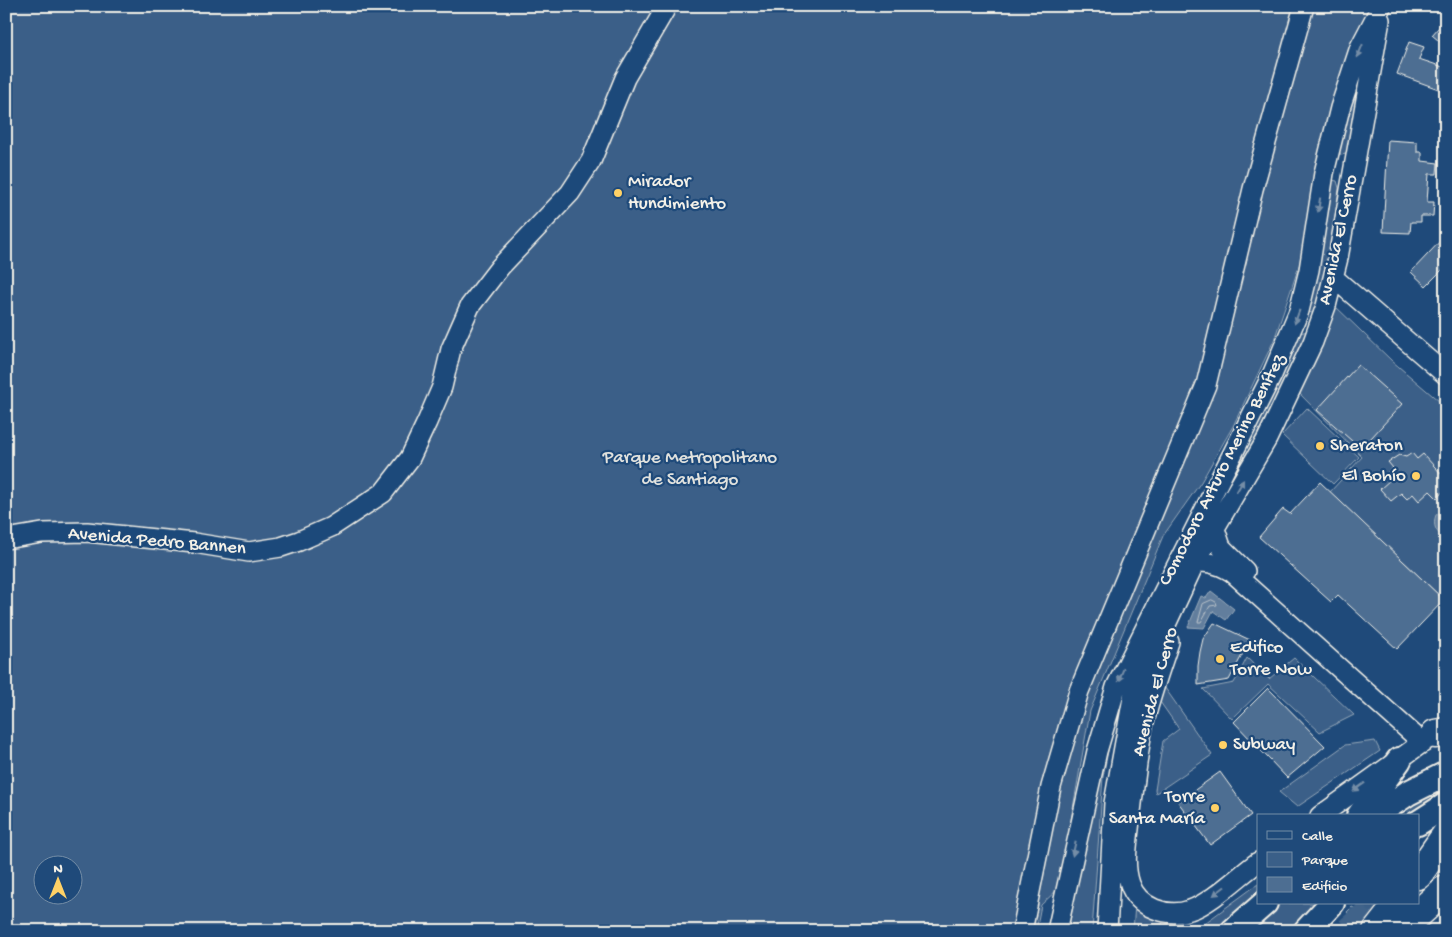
<svg xmlns="http://www.w3.org/2000/svg" width="1452" height="937" font-family="'Gochi Hand',sans-serif">
<rect width="100%" height="100%" fill="#1f4a7a"/>
<filter id="ink" filterUnits="userSpaceOnUse"><feTurbulence type="fractalNoise" baseFrequency=".02" numOctaves="2"/><feDisplacementMap in="SourceGraphic" scale="10" xChannelSelector="R" yChannelSelector="G"/><feConvolveMatrix kernelMatrix="1 2 1 2 8 2 1 2 1" color-interpolation-filters="sRGB"/></filter>
<g filter="url(#ink)">
<!-- green -->
<path fill="#3a5f88" stroke="#97a8b8" fill-rule="evenodd" d="M 6,6 L 1374,6 L 1321,147 L 1300,263 L 1274,340 L 1233,426 L 1201,482 L 1163,536 L 1090,711 L 1059,888 L 1041,905 L 1036,931 L 6,931 ZM 42,864 L 72,864 L 72,894 L 42,894 Z
M 1370,39 L 1351,148 L 1346,154 L 1341,155 L 1338,148 Z
M 1332,180 L 1337,181 L 1339,188 L 1327,275 L 1317,315 L 1304,310 Z
M 1332,303 L 1392,361 L 1446,407 L 1446,595 L 1437,593 L 1330,492 L 1362,457 L 1297,391 Z
M 1311,330 L 1194,556 L 1228,480 L 1300,333 Z
M 1307,408 L 1359,457 L 1333,484 L 1282,435 Z
M 1247,658 L 1269,679 L 1294,658 L 1354,715 L 1320,732 L 1268,684 L 1232,719 L 1203,689 L 1234,683 Z
M 1165,688 L 1212,755 L 1156,793 L 1155,790 L 1163,741 L 1179,729 L 1158,699 L 1158,693 Z
M 1115,715 L 1103,777 L 1092,931 L 1068,931 L 1097,777 Z
M 1375,741 L 1380,751 L 1297,807 L 1279,792 L 1345,745 Z
M 1258,884 L 1258,899 L 1220,931 L 1194,931 Z
M 1280,903 L 1314,903 L 1289,931 L 1247,931 Z
M 1361,903 L 1390,903 C 1380,918 1359,930 1347,912 L 1352,907 L 1356,909 Z
M 1135,904 L 1148,917 L 1166,920 L 1155,931 L 1133,931 Z"/>
<!-- water -->
<path fill="#627e9d" stroke="#9cacbb" d="M 1446,509 L 1446,538 C 1436,534 1432,525 1436,515 Z
M 1211,591 L 1234,609 L 1226,620 L 1213,611 L 1204,628 L 1188,627 L 1201,596 L 1206,598 Z"/>
<g fill="none" stroke-linecap="round" stroke-linejoin="round">
<!-- shore -->
<path stroke="#bac3ca" stroke-width="1" d="M 1212,600 L 1216,602 L 1217,605 L 1210,606 L 1201,622 L 1198,622 L 1203,604 Z"/>
</g>
<!-- building -->
<path fill="#4d6e92" stroke="#f4f1e8" d="M 1446,19 L 1446,47 L 1432,35 Z
M 1409,42 L 1424,47 L 1419,59 L 1446,68 L 1444,91 L 1397,74 Z
M 1388,140 L 1417,142 L 1417,152 L 1422,152 L 1422,161 L 1438,163 L 1437,174 L 1429,174 L 1427,202 L 1434,202 L 1433,216 L 1421,216 L 1421,222 L 1411,222 L 1410,233 L 1383,232 Z
M 1446,235 L 1446,266 L 1426,286 L 1411,272 Z
M 1358,365 L 1402,404 L 1361,449 L 1317,410 Z
M 1412,453 L 1417,459 L 1423,454 L 1446,479 L 1446,488 L 1437,498 L 1430,491 L 1419,501 L 1413,494 L 1407,499 L 1401,493 L 1391,501 L 1380,489 L 1391,479 L 1386,474 L 1393,468 L 1388,462 L 1399,455 L 1406,457 Z
M 1320,482 L 1444,600 L 1397,649 L 1338,595 L 1331,602 L 1259,537 L 1283,509 L 1290,514 Z
M 1214,623 L 1250,640 L 1229,680 L 1198,685 L 1198,666 L 1200,652 L 1203,639 Z
M 1268,688 L 1325,746 L 1287,778 L 1234,722 Z
M 1220,772 L 1251,815 L 1210,845 L 1178,802 Z"/>
<g fill="none" stroke-linecap="round" stroke-linejoin="round">
<!-- highway-tunnel -->
<path stroke="#3f638a" stroke-width="28" stroke-dasharray="28 14" stroke-linecap="butt" d="M 1418,820 L 1446,781
M 1349,931 L 1380,903"/>
<defs>
<path id="minor" d="M 1334,278 L 1446,375
M 1215,529 L 1221,547 L 1245,571
M 6,539 L 42,533 L 87,532 L 194,543 L 249,552 L 281,547 L 299,541 L 331,527 L 383,493 L 410,458 L 427,422 L 442,387 L 451,349 L 470,306 L 500,267 L 570,193 L 591,161 L 625,78 L 667,6
M 1187,563 C 1204,560 1217,563 1232,572 L 1423,743
M 1169,642 C 1160,669 1150,697 1143,726 C 1137,757 1134,788 1130,820 C 1128,841 1123,864 1130,884 C 1138,908 1168,918 1190,910 C 1210,904 1240,875 1258,862
M 1134,693 L 1195,562 L 1267,439 L 1313,342 L 1326,306 L 1338,258 L 1380,20
M 1320,816 L 1433,735
M 1022,931 L 1051,787 L 1079,691 L 1206,385 L 1253,189 L 1304,6
M 1057,931 L 1097,751 L 1116,687 L 1272,375 L 1299,311 L 1309,270 L 1324,173 L 1340,108 L 1360,47 L 1381,7
M 1107,931 L 1114,803 L 1136,681"/>
<path id="major" d="M 1359,816 L 1399,760
M 1374,816 L 1408,793 L 1446,774
M 1418,823 L 1446,805
M 1233,931 L 1265,903
M 1306,931 L 1332,903"/>
<path id="highway" d="M 1435,734 L 1446,732
M 1418,875 L 1446,835
M 1377,931 L 1399,903
M 1399,931 L 1446,889"/>
</defs>
<!-- minor casing -->
<use href="#minor" stroke="#f4f1e8" stroke-width="22"/>
<!-- major casing -->
<use href="#major" stroke="#f4f1e8" stroke-width="28"/>
<!-- highway casing -->
<use href="#highway" stroke="#f4f1e8" stroke-width="31"/>
<!-- minor -->
<use href="#minor" stroke="#1f4a7a" stroke-width="19"/>
<!-- major -->
<use href="#major" stroke="#1f4a7a" stroke-width="24"/>
<!-- highway -->
<use href="#highway" stroke="#1f4a7a" stroke-width="28"/>
</g>
<!-- one-way arrows -->
<defs><path id="oneway-solid" d="M-6-.8H1V-3.2L6.5 0L1 3.2V.8H-6Z" transform="scale(1.25)"/></defs>
<g fill="#748da6">
<use href="#oneway-solid" transform="translate(1360 51) rotate(112)"/>
<use href="#oneway-solid" transform="translate(1319 205) rotate(99)"/>
<use href="#oneway-solid" transform="translate(1297 317) rotate(110)"/>
<use href="#oneway-solid" transform="translate(1240 486) rotate(-60)"/>
<use href="#oneway-solid" transform="translate(1121 675) rotate(112)"/>
<use href="#oneway-solid" transform="translate(1359 787) rotate(145)"/>
<use href="#oneway-solid" transform="translate(1074 849) rotate(103)"/>
<use href="#oneway-solid" transform="translate(1219 891) rotate(143)"/>
</g>
</g>
<!-- markers -->
<g fill="#ffd166" stroke="#1f4a7a" stroke-width="2">
<circle cx="618" cy="193" r="5"/>
<circle cx="1320" cy="446" r="5"/>
<circle cx="1416" cy="476" r="5"/>
<circle cx="1220" cy="659" r="5"/>
<circle cx="1223" cy="745" r="5"/>
<circle cx="1215" cy="808" r="5"/>
</g>
<g text-anchor="middle" dominant-baseline="central" stroke-width="4.5" stroke-linejoin="round" paint-order="stroke">
<!-- poi labels -->
<g font-size="19" fill="#f4f1e8" stroke="#1f4a7a" text-anchor="start">
<text x="628" y="182">Mirador<tspan x="628" dy="22">Hundimiento</tspan></text>
<text x="1330" y="446">Sheraton</text>
<text x="1406" y="476" text-anchor="end">El Bohío</text>
<text x="1230" y="648">Edifico<tspan x="1230" dy="22">Torre Now</tspan></text>
<text x="1233" y="745">Subway</text>
<text x="1205" y="797" text-anchor="end">Torre<tspan x="1205" dy="22">Santa María</tspan></text>
</g>
<!-- street labels -->
<g font-size="19" fill="#f4f1e8" stroke="#1f4a7a">
<text transform="translate(1339 240) rotate(-78)">Avenida El Cerro</text>
<text transform="translate(1223 470) rotate(-63)">Comodoro Arturo Merino Benítez</text>
<text transform="translate(157 542) rotate(5)">Avenida Pedro Bannen</text>
<text transform="translate(1156 692) rotate(-75)">Avenida El Cerro</text>
</g>
<!-- park labels -->
<g font-size="19" fill="#e1e2de" stroke="#1f4a7a">
<text x="690" y="458">Parque Metropolitano<tspan x="690" dy="22">de Santiago</tspan></text>
</g>
</g>
<!-- margin -->
<rect width="1452" height="937" fill="none" stroke="#1f4a7a" stroke-width="25"/>
<rect x="12" y="12" width="1427" height="912" fill="none" stroke="#f4f1e8" stroke-width="2" filter="url(#ink)"/>
<!-- legend -->
<rect x="1257" y="814" width="162" height="90" fill="#1f4a7a" stroke="#748da6"/>
<rect x="1267" y="831" width="25" height="8" fill="#1f4a7a" stroke="#748da6"/>
<text x="1302" y="840" font-size="15" fill="#f4f1e8">Calle</text>
<rect x="1267" y="852" width="25" height="15" fill="#3a5f88" stroke="#748da6"/>
<text x="1302" y="864" font-size="15" fill="#f4f1e8">Parque</text>
<rect x="1267" y="877" width="25" height="15" fill="#4d6e92" stroke="#748da6"/>
<text x="1302" y="890" font-size="15" fill="#f4f1e8">Edificio</text>
<!-- north arrow -->
<g transform="translate(58 880)"><circle r="24" fill="#1f4a7a" stroke="#748da6"/>
<path d="M0-4L9 19L0 12L-9 19Z" fill="#ffd166"/>
<text y="-8" font-size="14" font-weight="bold" text-anchor="middle" fill="#f4f1e8">N</text>
</g>
</svg>
